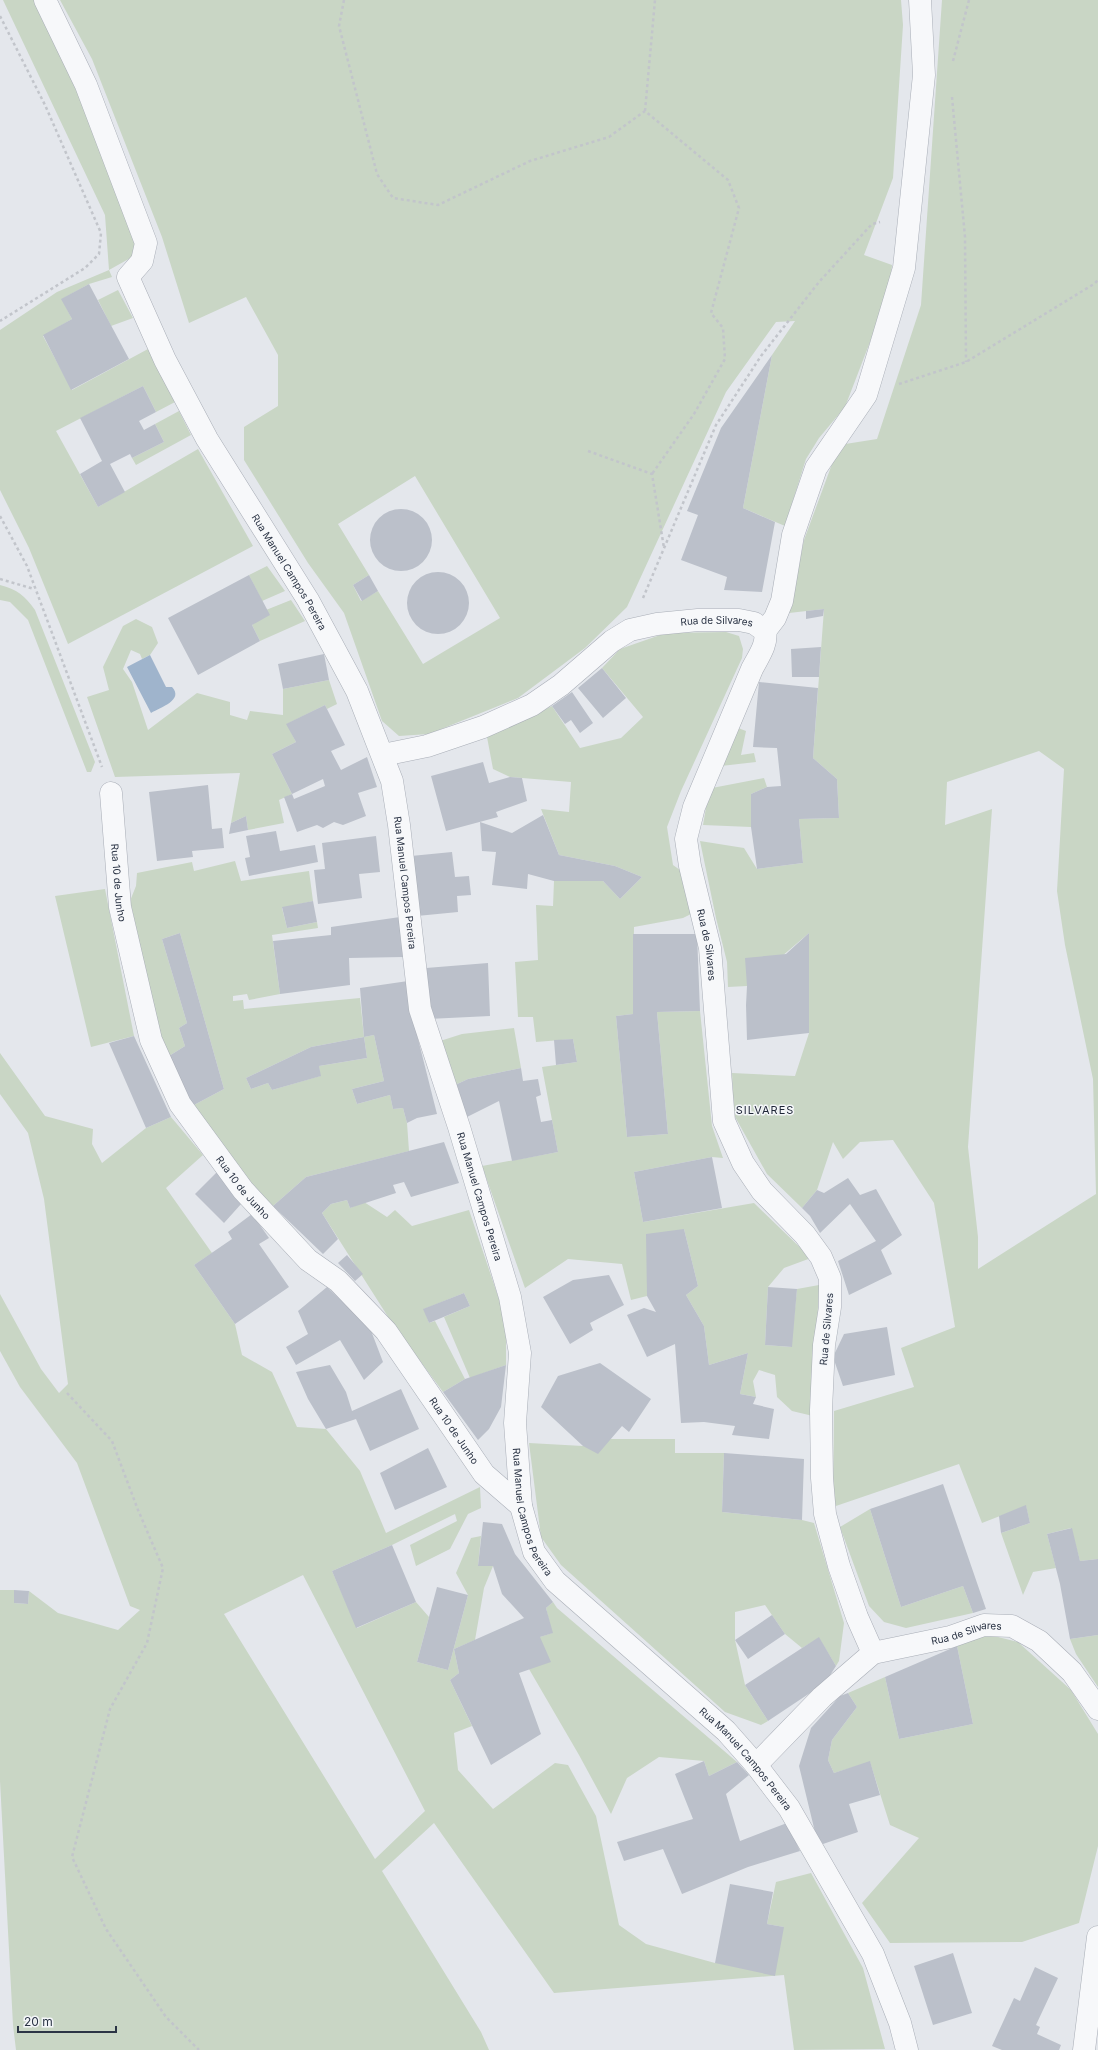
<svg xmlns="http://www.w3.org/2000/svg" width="1098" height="2050" font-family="Inter,sans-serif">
<rect width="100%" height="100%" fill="#e4e7ec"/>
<!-- green -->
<path fill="#c9d6c5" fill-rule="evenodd" d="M 3,0 L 36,0 L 78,94 L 134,239 L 134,256 L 109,270 L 112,277 L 89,284 L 62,299 L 72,319 L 43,336 L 72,390 L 148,349 L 175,402 L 156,412 L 143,386 L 56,431 L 98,507 L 198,449 L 253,546 L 68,644 L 29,548 L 0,490 L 0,330 L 57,292 L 109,270 L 105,215 Z
M 60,0 L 901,0 L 903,25 L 893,178 L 864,255 L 892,265 L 890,290 L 845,407 L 819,438 L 806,459 L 785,526 L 743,508 L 772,355 L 795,321 L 776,322 L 726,392 L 627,607 L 585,648 L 518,698 L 429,734 L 399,736 L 382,721 L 344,613 L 308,563 L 244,460 L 244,427 L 278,406 L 278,355 L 246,297 L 189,323 L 162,237 L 92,59 ZM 415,476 L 500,618 L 423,664 L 378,591 L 361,601 L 353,585 L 369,575 L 338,524 Z
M 942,0 L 1098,0 L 1098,1559 L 1080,1561 L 1071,1528 L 1047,1534 L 1056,1568 L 1033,1572 L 1023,1595 L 1001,1533 L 1030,1523 L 1026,1506 L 982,1523 L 959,1464 L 833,1507 L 834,1411 L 914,1387 L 901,1348 L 955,1327 L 934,1203 L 893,1140 L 860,1142 L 843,1159 L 833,1142 L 817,1190 L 802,1208 L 767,1174 L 734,1115 L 732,1073 L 795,1076 L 809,1033 L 809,933 L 747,986 L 728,987 L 727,962 L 716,918 L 700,841 L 744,848 L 757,869 L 803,863 L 799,819 L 839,818 L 837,779 L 813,758 L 824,609 L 789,613 L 804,540 L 839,445 L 877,439 L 921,305 ZM 1039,751 L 1064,769 L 1057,891 L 1065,945 L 1093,1079 L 1096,1194 L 978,1269 L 978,1237 L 968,1147 L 992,809 L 945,825 L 947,782 Z
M 118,290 L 133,318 L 111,326 L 98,300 Z
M 179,411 L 191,435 L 136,465 L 132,458 L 164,442 L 155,424 Z
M 267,566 L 285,591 L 262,601 L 249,575 Z
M 0,585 C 17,589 25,596 35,610 L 95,762 L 91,772 L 87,772 L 28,620 L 10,602 L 0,600 Z
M 291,600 L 305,621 L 260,641 L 252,625 L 266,610 Z
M 136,619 L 152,627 L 158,643 L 150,655 L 142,659 L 140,654 L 131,650 L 123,669 L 132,682 L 148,730 L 197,693 L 230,702 L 230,715 L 247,720 L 250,711 L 283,715 L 283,689 L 329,680 L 337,704 L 327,709 L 325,705 L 287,724 L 296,742 L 272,754 L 292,794 L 279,800 L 284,823 L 248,830 L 246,816 L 231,823 L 240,773 L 115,777 L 87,697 L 109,690 L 103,667 L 123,626 Z
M 726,632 L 739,636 L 743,649 L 742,658 L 681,791 L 667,827 L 673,865 L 680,870 L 691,914 L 683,918 L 634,927 L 633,1014 L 616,1016 L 627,1137 L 668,1134 L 657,1012 L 700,1011 L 712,1126 L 723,1158 L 712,1157 L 634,1172 L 643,1222 L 754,1203 L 811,1258 L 784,1268 L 768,1287 L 765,1345 L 791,1347 L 797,1289 L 819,1285 L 813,1416 L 792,1411 L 777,1397 L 775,1375 L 759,1370 L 753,1381 L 756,1397 L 740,1394 L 748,1353 L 709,1365 L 704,1326 L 686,1295 L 698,1286 L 684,1229 L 647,1296 L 631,1300 L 622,1264 L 568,1259 L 525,1288 L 482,1166 L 558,1152 L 542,1067 L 577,1062 L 573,1039 L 536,1042 L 533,1017 L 518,1017 L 515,962 L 538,960 L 536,905 L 553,906 L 554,881 L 603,881 L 620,899 L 642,877 L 615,866 L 559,855 L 541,809 L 569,812 L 571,782 L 510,777 L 493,769 L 487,737 L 552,706 L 580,748 L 621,738 L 643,717 L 602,668 L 620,649 L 666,633 Z
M 738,728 L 746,731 L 741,755 L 754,753 L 756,762 L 721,766 Z
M 764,778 L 767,787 L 751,794 L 751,827 L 703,825 L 708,796 L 712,788 Z
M 235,861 L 241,881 L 309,871 L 313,901 L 282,908 L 287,928 L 317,922 L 318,928 L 272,935 L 280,994 L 249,1000 L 247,994 L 233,996 L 233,1001 L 243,1000 L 244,1009 L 360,998 L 364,1037 L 374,1035 L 384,1081 L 352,1089 L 357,1104 L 390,1095 L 393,1109 L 403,1108 L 407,1123 L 409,1151 L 306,1177 L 273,1206 L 256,1189 L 192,1106 L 224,1089 L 180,933 L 162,939 L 187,1023 L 179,1028 L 185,1046 L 169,1056 L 161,1037 L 130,901 L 136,886 L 137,873 L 192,862 L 194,871 ZM 364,1037 L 367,1058 L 319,1066 L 320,1076 L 272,1090 L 268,1083 L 251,1089 L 246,1078 L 311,1047 Z
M 105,889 L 134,1036 L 91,1047 L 55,896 Z
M 514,1028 L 521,1068 L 468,1079 L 453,1086 L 437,1042 L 462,1034 Z
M 0,1053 L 45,1116 L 93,1129 L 92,1144 L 102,1163 L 146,1128 L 171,1117 L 203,1155 L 166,1188 L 212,1253 L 194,1265 L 235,1324 L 242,1355 L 272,1372 L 297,1427 L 326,1429 L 360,1471 L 386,1533 L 480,1487 L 481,1508 L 468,1514 L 450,1549 L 416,1566 L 410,1545 L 457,1521 L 455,1514 L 392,1545 L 332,1571 L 357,1628 L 416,1602 L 429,1617 L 417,1662 L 448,1670 L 468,1595 L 456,1573 L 471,1538 L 481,1536 L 478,1566 L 493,1566 L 484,1588 L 475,1640 L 454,1649 L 459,1673 L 450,1680 L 472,1726 L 454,1733 L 458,1770 L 493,1809 L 555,1763 L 568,1765 L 596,1816 L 619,1925 L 646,1944 L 715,1963 L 784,1927 L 767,1924 L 776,1882 L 811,1873 L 863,1968 L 885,2049 L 794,2050 L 784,1975 L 554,1993 L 434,1823 L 382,1871 L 481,2032 L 489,2050 L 16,2050 L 13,2025 L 0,1781 L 0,1590 L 14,1590 L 14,1603 L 28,1604 L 29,1591 L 58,1613 L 118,1630 L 140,1610 L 130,1606 L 77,1463 L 20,1387 L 0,1351 L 0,1294 L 41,1369 L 59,1393 L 68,1384 L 44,1199 L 28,1133 L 0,1094 ZM 303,1575 L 425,1811 L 375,1859 L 224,1614 Z
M 347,1200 L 350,1208 L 364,1202 L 387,1217 L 395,1210 L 412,1226 L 469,1210 L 506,1320 L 506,1365 L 470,1378 L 444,1317 L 470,1306 L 464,1293 L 424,1309 L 429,1323 L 435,1321 L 465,1379 L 443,1392 L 392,1323 L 322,1213 L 331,1204 Z
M 611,1439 L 675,1439 L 675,1453 L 724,1453 L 722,1512 L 802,1520 L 814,1523 L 844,1623 L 839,1661 L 836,1666 L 819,1638 L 802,1648 L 785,1634 L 765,1605 L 735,1612 L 735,1640 L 745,1685 L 768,1721 L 761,1725 L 725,1712 L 561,1565 L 541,1537 L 529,1443 L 583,1446 Z
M 870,1509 L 901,1607 L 963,1586 L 973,1613 L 906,1628 L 884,1622 L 869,1606 L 840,1527 Z
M 553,1602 L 557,1608 L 737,1762 L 709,1776 L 704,1761 L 659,1757 L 627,1778 L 611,1814 L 579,1755 L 529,1669 L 540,1637 L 552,1633 L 546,1608 Z
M 986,1634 L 1018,1642 L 1071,1690 L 1098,1734 L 1098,1846 L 1079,1923 L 1022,1942 L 890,1943 L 862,1903 L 919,1838 L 890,1825 L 870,1762 L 834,1773 L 828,1760 L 832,1740 L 857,1707 L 848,1693 L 885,1677 L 899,1739 L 973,1724 L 957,1646 Z
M 1098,1635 L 1098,1687 L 1076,1654 L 1070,1639 Z"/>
<!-- water -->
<path fill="#9fb4cc" d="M 150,655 L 166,687 L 172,687 C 184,700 161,707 151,713 L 127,667 Z"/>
<!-- building -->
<path fill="#bbc0ca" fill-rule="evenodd" d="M 89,284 L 129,359 L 71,390 L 43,335 L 72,319 L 61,299 Z
M 772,355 L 743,508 L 775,522 L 762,592 L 724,590 L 727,577 L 681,560 L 698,515 L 687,511 L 721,428 Z
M 143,386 L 156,412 L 139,421 L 144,430 L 155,424 L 164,442 L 132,458 L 130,454 L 110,464 L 125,492 L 98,507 L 80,474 L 102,461 L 80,418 Z
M370 540a31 31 0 1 1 62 0a31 31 0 1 1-62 0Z
M407 603a31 31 0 1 1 62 0a31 31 0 1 1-62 0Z
M 249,575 L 270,615 L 252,625 L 260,641 L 198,675 L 168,618 Z
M 369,575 L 378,591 L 362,601 L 353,585 Z
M 824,609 L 823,616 L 806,619 L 806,611 Z
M 821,647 L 819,677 L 792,677 L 791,649 Z
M 324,654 L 329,680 L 283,689 L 278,664 Z
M 602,668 L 626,698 L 603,718 L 578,688 Z
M 759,682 L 818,688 L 813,758 L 837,779 L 839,818 L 799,819 L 803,863 L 757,869 L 751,827 L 751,794 L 767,787 L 781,786 L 777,748 L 753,747 Z
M 572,692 L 593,723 L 580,733 L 571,720 L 565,724 L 552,706 Z
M 325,705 L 345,745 L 331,751 L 341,770 L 367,757 L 377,787 L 358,793 L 366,816 L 343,825 L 334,822 L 323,828 L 317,825 L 297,832 L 284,797 L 292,794 L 272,754 L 296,742 L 286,724 ZM 323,779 L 325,786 L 294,799 L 292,794 Z
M 483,762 L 489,783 L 510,777 L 522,778 L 527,801 L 496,812 L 498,817 L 446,831 L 431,776 Z
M 208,785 L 212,829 L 222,828 L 224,848 L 192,851 L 193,857 L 157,861 L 149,792 Z
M 543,815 L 559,855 L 615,866 L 642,877 L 620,899 L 603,881 L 554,881 L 528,874 L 527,889 L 492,885 L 496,852 L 482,851 L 480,822 L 512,833 Z
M 246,816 L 248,830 L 229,834 L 231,823 Z
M 276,831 L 280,851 L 315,845 L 318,862 L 249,876 L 245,858 L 250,857 L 246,836 Z
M 376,836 L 380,872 L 359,874 L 362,898 L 318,904 L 314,870 L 325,869 L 322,843 Z
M 452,852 L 455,877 L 469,876 L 471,895 L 457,896 L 458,912 L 417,916 L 411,856 Z
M 313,901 L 317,922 L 287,928 L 282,907 Z
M 400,917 L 403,957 L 349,958 L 350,985 L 280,994 L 273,941 L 331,935 L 331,927 Z
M 180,933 L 224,1089 L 192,1106 L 169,1056 L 185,1046 L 179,1028 L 187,1023 L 162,939 Z
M 809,933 L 809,1033 L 747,1040 L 746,1005 L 747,986 L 745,958 L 786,954 Z
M 633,934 L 697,934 L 700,1011 L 657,1012 L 668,1134 L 627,1137 L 616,1016 L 633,1014 Z
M 488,963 L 490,1016 L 428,1019 L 426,968 Z
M 408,981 L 415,1027 L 437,1114 L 417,1118 L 407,1123 L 403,1108 L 393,1109 L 390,1095 L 357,1104 L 352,1089 L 384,1081 L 374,1035 L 364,1037 L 367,1058 L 319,1066 L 321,1076 L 272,1090 L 268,1083 L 251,1089 L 246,1078 L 311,1047 L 364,1037 L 360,988 Z
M 134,1036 L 171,1117 L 146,1128 L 109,1043 Z
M 573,1039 L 577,1062 L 556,1065 L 554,1040 Z
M 521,1068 L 523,1081 L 538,1079 L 541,1095 L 536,1097 L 541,1122 L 552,1120 L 558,1152 L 512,1161 L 499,1101 L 465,1118 L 453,1086 L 468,1079 Z
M 444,1142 L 459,1183 L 411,1197 L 404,1182 L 393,1185 L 396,1193 L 350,1208 L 347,1200 L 331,1204 L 322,1213 L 338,1239 L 323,1254 L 273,1206 L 306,1177 Z
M 712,1157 L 722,1208 L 643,1222 L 634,1172 Z
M 217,1172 L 242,1203 L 224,1223 L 195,1194 Z
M 848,1178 L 860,1195 L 876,1189 L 902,1235 L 881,1250 L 892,1274 L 849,1295 L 838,1261 L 876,1241 L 850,1204 L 820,1233 L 810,1216 L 802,1208 L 817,1190 L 824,1193 Z
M 252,1214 L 269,1238 L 259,1244 L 289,1287 L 235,1324 L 194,1265 L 232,1239 L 228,1232 Z
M 684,1229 L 698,1286 L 686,1295 L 704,1326 L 709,1365 L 748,1353 L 740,1394 L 756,1397 L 753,1404 L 774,1409 L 769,1439 L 732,1435 L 735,1426 L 704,1422 L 681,1423 L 675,1344 L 647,1357 L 627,1315 L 644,1308 L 656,1312 L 647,1296 L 646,1234 Z
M 347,1255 L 363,1274 L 355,1281 L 338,1263 Z
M 609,1275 L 624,1305 L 590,1323 L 593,1330 L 570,1344 L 543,1297 L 573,1280 Z
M 327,1287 L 370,1328 L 383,1362 L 364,1380 L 340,1340 L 296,1365 L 286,1347 L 308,1334 L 298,1311 Z
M 768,1287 L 797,1289 L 792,1347 L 765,1345 Z
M 464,1293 L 470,1306 L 429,1323 L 423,1309 Z
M 887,1327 L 895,1375 L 843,1386 L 833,1357 L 844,1334 Z
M 600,1363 L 651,1399 L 629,1432 L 622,1426 L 598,1454 L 583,1446 L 541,1407 L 558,1376 Z
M 330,1365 L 346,1392 L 352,1411 L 401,1389 L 419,1429 L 370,1451 L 356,1419 L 326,1429 L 308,1399 L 296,1372 Z
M 506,1365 L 501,1407 L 489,1429 L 478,1440 L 443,1392 L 465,1379 Z
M 428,1448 L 447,1487 L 395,1510 L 380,1473 Z
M 724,1453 L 804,1459 L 802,1520 L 722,1512 Z
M 943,1484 L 986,1609 L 973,1613 L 963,1586 L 901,1607 L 870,1509 Z
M 1026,1505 L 1030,1523 L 1001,1533 L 999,1516 Z
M 483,1522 L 502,1524 L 515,1554 L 553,1602 L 546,1608 L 553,1633 L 540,1637 L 551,1662 L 519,1673 L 541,1734 L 491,1765 L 450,1680 L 459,1673 L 454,1649 L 524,1618 L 502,1594 L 493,1566 L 478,1566 Z
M 1072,1528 L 1080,1561 L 1098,1559 L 1098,1635 L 1070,1639 L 1060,1584 L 1047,1534 Z
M 392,1545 L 416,1602 L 356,1628 L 332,1571 Z
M 437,1587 L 468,1595 L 448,1670 L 417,1662 Z
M 14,1590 L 29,1591 L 28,1604 L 14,1603 Z
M 772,1615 L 785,1634 L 748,1659 L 735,1640 Z
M 819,1637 L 836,1666 L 825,1683 L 768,1721 L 745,1685 Z
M 957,1646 L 973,1724 L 899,1739 L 885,1677 Z
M 848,1693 L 857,1707 L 832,1740 L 828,1760 L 834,1773 L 870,1761 L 880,1795 L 849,1804 L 858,1832 L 823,1844 L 815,1832 L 799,1766 L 811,1728 L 840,1696 Z
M 704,1761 L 709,1776 L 737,1762 L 749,1775 L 726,1794 L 740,1841 L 787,1823 L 800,1851 L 748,1867 L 682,1894 L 663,1849 L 624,1861 L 617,1842 L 693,1819 L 675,1774 Z
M 730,1884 L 773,1892 L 767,1924 L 784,1927 L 775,1976 L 715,1963 Z
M 953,1953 L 972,2013 L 933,2025 L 914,1966 Z
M 1035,1967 L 1058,1978 L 1036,2025 L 1040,2027 L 1037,2034 L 1061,2045 L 1059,2050 L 1002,2050 L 992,2046 L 1014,1998 L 1020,2001 Z"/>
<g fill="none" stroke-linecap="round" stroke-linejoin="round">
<defs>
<g id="minor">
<path id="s1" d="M 45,0 L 86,85 L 146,243 L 142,261 L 128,277 L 165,360 L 207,439 L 308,600 L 357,691 L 392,781 L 399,825 L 420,1009 L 459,1127 L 510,1297 L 520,1353 L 515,1423 L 521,1506 L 534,1552 L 555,1581 L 726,1731 L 756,1765 L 789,1808 L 873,1954 L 900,2023 L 907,2050"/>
<path d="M 765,631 L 775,618 L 782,601 L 793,535 L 816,468 L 866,395 L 904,268 L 924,75 L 920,0"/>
<path id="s2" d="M 383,755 L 427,746 L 483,727 L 532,705 L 561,685 L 612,641 L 630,630 L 657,624 L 698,620 L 739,620 L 754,623 L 765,631 C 768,644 758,657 752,669 L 694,807 L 686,839 L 690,866 L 710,948 L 724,1121 L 743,1163 L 762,1191 L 805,1235 L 821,1257 L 830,1278 L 830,1307 L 824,1345 L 821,1410 L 822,1478 L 825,1514 L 839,1566 L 857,1617 L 873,1653"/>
<path id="s3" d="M 111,793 L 120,907 L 151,1040 L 180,1104 L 243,1190 L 308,1260 L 338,1281 L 386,1331 L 484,1474 L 521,1506"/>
<path id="s4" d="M 756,1765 L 822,1697 L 873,1653 L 950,1637 L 984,1625 L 1012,1626 L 1039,1641 L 1072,1672 L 1098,1709"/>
<path d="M 1084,2050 L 1098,1937"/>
</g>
</defs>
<!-- minor casing -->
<use href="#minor" stroke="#a9aeb7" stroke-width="23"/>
<!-- path -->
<path stroke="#c2c5cb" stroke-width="2.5" stroke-dasharray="3 3" stroke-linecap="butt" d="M 344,0 L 339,26 L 377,174 L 393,198 L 438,205 L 530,161 L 609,137 L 645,111 L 728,180 L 739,208 L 711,313 L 723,328 L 725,359 L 694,414 L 652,474
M 0,16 L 45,105 L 101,233 L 99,254 L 85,268 L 0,321
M 953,61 L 969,0
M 952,97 L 965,237 L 966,362
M 645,111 L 655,0
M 899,384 L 966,362 L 1094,284 L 1098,280
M 588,451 L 652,474 L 664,548
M 0,516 L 27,566 L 102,767
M 0,579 L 34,589
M 643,598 L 716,425 L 761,356 L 819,282 L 872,224 L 880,222
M 67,1393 L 112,1441 L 138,1510 L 163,1568 L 147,1643 L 110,1709 L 72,1857 L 106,1929 L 166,2017 L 199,2050"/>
<!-- minor -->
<use href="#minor" stroke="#f7f8fa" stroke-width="22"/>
</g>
<g text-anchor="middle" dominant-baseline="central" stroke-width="3" stroke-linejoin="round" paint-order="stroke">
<!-- street labels -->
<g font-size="10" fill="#2b3445" stroke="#f4f6f9">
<text stroke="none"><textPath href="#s1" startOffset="640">Rua Manuel Campos Pereira</textPath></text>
<text stroke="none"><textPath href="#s2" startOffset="369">Rua de Silvares</textPath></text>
<text stroke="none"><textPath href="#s3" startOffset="90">Rua 10 de Junho</textPath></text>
<text stroke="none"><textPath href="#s1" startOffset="976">Rua Manuel Campos Pereira</textPath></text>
<text stroke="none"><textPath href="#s2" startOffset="752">Rua de Silvares</textPath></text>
<text stroke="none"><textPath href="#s3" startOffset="426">Rua 10 de Junho</textPath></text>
<text stroke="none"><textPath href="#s1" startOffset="1300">Rua Manuel Campos Pereira</textPath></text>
<text transform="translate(826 1329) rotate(-85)">Rua de Silvares</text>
<text stroke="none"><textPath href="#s3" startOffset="750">Rua 10 de Junho</textPath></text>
<text stroke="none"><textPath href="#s1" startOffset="1624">Rua Manuel Campos Pereira</textPath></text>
<text stroke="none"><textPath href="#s4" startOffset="258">Rua de Silvares</textPath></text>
<text stroke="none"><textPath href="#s1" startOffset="1960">Rua Manuel Campos Pereira</textPath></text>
</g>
<!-- neighbourhood labels -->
<g font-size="11" letter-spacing="1" fill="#1d2536" stroke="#f4f6f9">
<text x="765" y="1110">SILVARES</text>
</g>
</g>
<!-- scale -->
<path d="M18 2026v6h98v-6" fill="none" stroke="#2b3445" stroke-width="2"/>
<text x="24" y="2026" font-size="12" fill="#2b3445" stroke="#f4f6f9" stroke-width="3" paint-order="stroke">20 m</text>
</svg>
